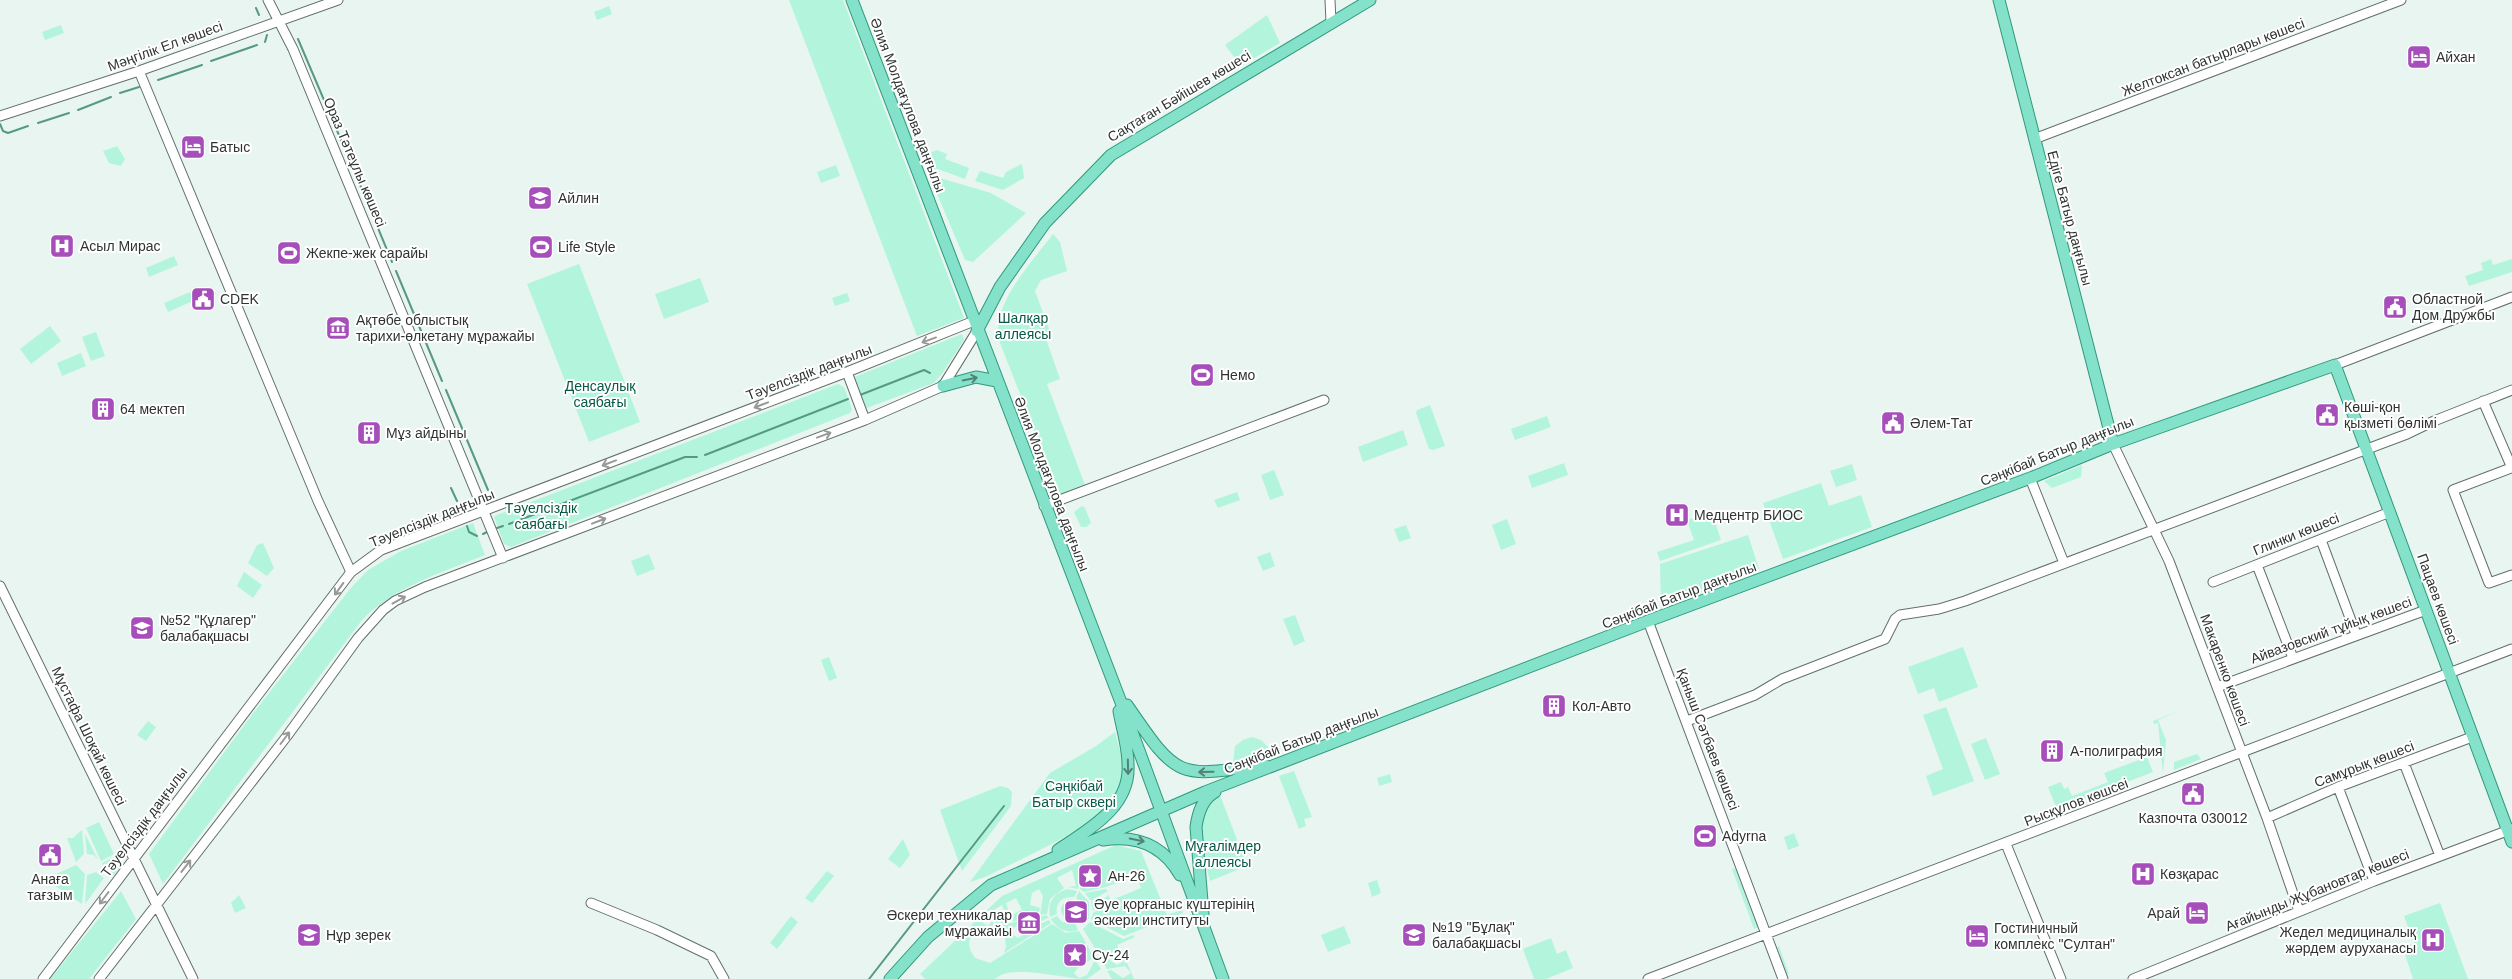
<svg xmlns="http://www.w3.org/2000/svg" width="2512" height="979" font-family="Helvetica,sans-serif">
<rect width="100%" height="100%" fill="#e8f5f0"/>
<!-- green -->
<path fill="#b3f5dc" d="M 789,0 L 843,0 L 964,318 L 917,336 Z
M 609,6 L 612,14 L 597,20 L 594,12 Z
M 1267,15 L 1280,43 L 1241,66 L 1225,45 Z
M 61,25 L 64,33 L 45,40 L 42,32 Z
M 117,146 L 125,159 L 121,166 L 109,163 L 103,151 Z
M 937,150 L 947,154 L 945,159 L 969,168 L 965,179 L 938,169 L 927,170 L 921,156 Z
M 1022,164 L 1024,178 L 1003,190 L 975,181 L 980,171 L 1003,178 L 1006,172 Z
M 836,165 L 840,176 L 821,183 L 817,172 Z
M 933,176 L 991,193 L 1026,213 L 973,262 L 965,260 L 930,177 Z
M 1053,234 L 1060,242 L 1067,271 L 1041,280 L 1035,291 L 1051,334 L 1045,336 L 1060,379 L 1047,384 L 1085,485 L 1060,496 L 1000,343 C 999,335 997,327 999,319 C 1007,288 1034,259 1053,234 Z
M 174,256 L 178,265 L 149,277 L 146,268 Z
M 2491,259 L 2493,265 L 2512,259 L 2512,272 L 2469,286 L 2465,276 L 2483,270 L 2481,263 Z
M 579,264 L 640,422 L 589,442 L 527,284 Z
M 700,278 L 709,302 L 664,319 L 655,294 Z
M 190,292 L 193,301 L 168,312 L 164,303 Z
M 847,293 L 850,301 L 835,306 L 832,298 Z
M 50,326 L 61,341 L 31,364 L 20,349 Z
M 96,332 L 105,356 L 91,361 L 82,337 Z
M 962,334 L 964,340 L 942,374 L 934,383 L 864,409 L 852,378 Z
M 81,353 L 86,366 L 62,376 L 57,363 Z
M 838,384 L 844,387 L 852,409 L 850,413 L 511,547 L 504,544 L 494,517 L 497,515 Z
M 1430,405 L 1445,446 L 1433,450 L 1429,449 L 1416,413 L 1417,410 Z
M 1547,416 L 1551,427 L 1515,440 L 1511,429 Z
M 1403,430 L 1408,445 L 1363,462 L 1358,447 Z
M 1564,463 L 1568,475 L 1532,488 L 1528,476 Z
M 1852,464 L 1857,480 L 1836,487 L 1830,471 Z
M 2082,465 L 2081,477 L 2052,488 L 2044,481 Z
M 1274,470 L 1284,495 L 1270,500 L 1261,475 Z
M 1821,483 L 1829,506 L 1861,495 L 1872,527 L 1783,559 L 1763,503 Z
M 1237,492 L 1240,500 L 1218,508 L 1214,500 Z
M 1082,506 L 1085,508 L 1091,523 L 1086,527 L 1081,527 L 1074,512 Z
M 1712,512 L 1721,540 L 1660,561 L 1657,552 L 1694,540 L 1687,520 Z
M 1507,519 L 1516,544 L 1501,550 L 1492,525 Z
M 473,523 L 485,555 C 441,573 396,586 362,620 L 163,884 L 149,854 L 251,716 L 350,589 L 368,570 L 401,551 Z
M 1406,525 L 1411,538 L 1399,542 L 1394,529 Z
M 1748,535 L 1759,569 L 1661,608 L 1660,564 Z
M 263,543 L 274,568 L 267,576 L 248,563 L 257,545 Z
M 1270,552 L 1275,566 L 1263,571 L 1257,557 Z
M 649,554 L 655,569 L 637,576 L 631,561 Z
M 244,572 L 262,585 L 253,598 L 237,586 Z
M 1295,615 L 1305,641 L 1294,646 L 1283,619 Z
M 1963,647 L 1978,687 L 1939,702 L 1934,688 L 1918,694 L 1908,667 Z
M 829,657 L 837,678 L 829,681 L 821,660 Z
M 1946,707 L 1974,781 L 1933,796 L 1926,776 L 1943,769 L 1923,715 Z
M 2181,710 L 2158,720 L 2166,740 L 2163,773 L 2158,723 L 2154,724 L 2153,721 Z
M 148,721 L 156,727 L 146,741 L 137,735 Z
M 1115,732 C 1118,746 1125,762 1123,777 C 1122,785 1116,798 1111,805 C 1091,828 1015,862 985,877 L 970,882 L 1050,773 L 1096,746 Z
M 1252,737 L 1261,740 L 1271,750 L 1233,763 L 1235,746 L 1243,740 Z
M 1986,738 L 2000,774 L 1985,780 L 1971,744 Z
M 2197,754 L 2201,759 L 2174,770 L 2174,762 Z
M 2147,757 L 2153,772 L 2057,809 L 2048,787 L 2061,782 L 2064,789 L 2068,787 L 2072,796 L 2108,782 L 2104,773 Z
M 1294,771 L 1312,817 L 1304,819 L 1306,826 L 1299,829 L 1279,776 Z
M 1390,774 L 1392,782 L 1379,786 L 1377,778 Z
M 1000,786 L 1008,788 L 1012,792 L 1011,806 L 962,871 L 940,810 Z
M 1220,795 L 1247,866 L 1210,881 C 1202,849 1190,818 1220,795 Z
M 99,822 L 114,854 L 101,861 L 86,828 Z
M 82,830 L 84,854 L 76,862 L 67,838 L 73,838 Z
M 1794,833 L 1799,846 L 1788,850 L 1784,837 Z
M 85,834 L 98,860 L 94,855 L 87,854 Z
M 903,839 L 910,855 L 900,868 L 888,859 Z
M 1116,845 L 1141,851 L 1167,915 L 1182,910 L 1183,913 L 1124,936 L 1091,919 L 1093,913 L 1112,900 L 1141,888 L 1136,876 L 1106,887 L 1084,892 L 1080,889 L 1080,885 L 1088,889 L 1097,881 L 1096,865 L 1082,872 L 1078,889 L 1068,887 L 1076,886 L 1072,870 L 1057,878 L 1064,888 L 1050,899 L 1047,914 L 1040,915 L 1043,896 L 1039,889 L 1032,893 L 1030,905 L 1040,908 L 1038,916 L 1026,918 L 1016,898 L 1006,903 L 1009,912 L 1014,914 L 1021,910 L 1025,919 L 1009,922 L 1002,905 L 994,910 L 995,916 L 1000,918 L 1005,914 L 1008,922 L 996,925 L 989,913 L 981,916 L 983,923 L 988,926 L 992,921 L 995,925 C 977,929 960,937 975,958 L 990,963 L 1052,924 L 1066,933 L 1079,931 L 1086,943 L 1066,959 L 1074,966 C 1080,959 1080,950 1087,945 L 1094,958 L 1079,966 L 1074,973 L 1079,978 L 1087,975 L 1095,960 L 1101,969 L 1087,979 C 1064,979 1011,963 995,979 L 925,979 L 920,974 L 1002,896 Z
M 115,856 L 121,865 L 114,875 L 108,877 L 102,863 Z
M 76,865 L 85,874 L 82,904 L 45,879 Z
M 1737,868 L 1759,927 L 1754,929 L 1732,869 Z
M 827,871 L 834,876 L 812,903 L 805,898 Z
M 96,872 L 104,878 L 85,904 L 87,875 Z
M 1377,880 L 1381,893 L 1372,897 L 1368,883 Z
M 1068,889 L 1077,891 L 1074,897 C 1062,896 1055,903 1057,914 L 1050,917 C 1047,903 1054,892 1068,889 Z
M 1106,889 L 1108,893 L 1106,892 L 1091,901 L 1085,893 Z
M 121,891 L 136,919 L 89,979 L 50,979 Z
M 1079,891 L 1089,902 L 1089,919 L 1082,915 L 1083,905 L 1076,898 Z
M 239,895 L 246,908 L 235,913 L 231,903 Z
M 1109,895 L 1110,899 L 1093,911 L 1091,902 L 1098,899 L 1100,901 Z
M1061 910a9 9 0 1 1 18 0a9 9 0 1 1-18 0Z
M 2440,903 L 2468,979 L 2413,979 L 2403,948 L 2414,943 L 2404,916 Z
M 1047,915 L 1048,918 L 1023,929 L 1020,926 L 1014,927 L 1012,934 L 1018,938 L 1023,935 L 1024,931 L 1049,920 L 1051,923 L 1004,953 L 1006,946 L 1005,938 L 993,927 Z
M 791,916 L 798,922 L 777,949 L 770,943 Z
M 1057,916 L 1062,922 L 1075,923 L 1078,930 C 1067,934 1057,929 1051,919 Z
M 1090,922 L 1123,939 L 1133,935 L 1135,937 L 1117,945 L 1120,952 L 1099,955 L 1083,929 Z
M 1344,926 L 1351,943 L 1328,952 L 1321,935 Z
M 1551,938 L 1557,954 L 1566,950 L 1573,968 L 1546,979 L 1534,979 L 1523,949 Z
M 1779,946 L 1789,974 L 1784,973 L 1775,948 Z
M 1099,956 L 1104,956 L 1117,965 L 1121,963 L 1122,957 L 1125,963 L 1127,963 L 1134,979 L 1112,979 L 1107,971 L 1111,970 L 1123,978 L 1131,973 L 1125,966 L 1107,969 Z"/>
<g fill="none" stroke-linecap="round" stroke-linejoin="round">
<!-- stream -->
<path stroke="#569a83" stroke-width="2" d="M 256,8 L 259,15
M 298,39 L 350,161
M 265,42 L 267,35
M 211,61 L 257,45
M 158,80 L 202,65
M 120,93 L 139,87
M 78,110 L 111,97
M 38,123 L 69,113
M 0,124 L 3,131 L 8,133 L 28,126
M 354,170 L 365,197
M 371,211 L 392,262
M 396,271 L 442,381
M 446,390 L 488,490
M 860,395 L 924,370 L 930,373
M 705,455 L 848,399
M 451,488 L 457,501
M 460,507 L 462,512
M 509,524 L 685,457 L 697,457
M 467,526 L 469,532 L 477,536
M 497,528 L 503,526
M 483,534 L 487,532
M 869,979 L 1004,806"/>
<defs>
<path id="minor" d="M 268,0 L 293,49 L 503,558
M 1330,0 L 1331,22
M 139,71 L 318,501 L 351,572
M 0,116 L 139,71 L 338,0
M 2034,139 L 2401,0
M 2335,365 L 2512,297
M 847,372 L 865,420
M 2483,401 L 2512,468
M 2113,444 L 2169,561 L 2267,818 L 2299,911
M 2511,468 L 2453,490 L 2489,583 L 2512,575
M 2030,478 L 2064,563
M 1044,506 L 1324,400
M 2321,540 L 2356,634
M 2257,565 L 2293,658
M 2213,582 L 2390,512
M 0,586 L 193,979
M 1648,621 L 1783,979
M 2217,687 L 2426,610
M 1687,721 L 1755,695 L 1782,679 L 1885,639 L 1895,619 L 1900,615 L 1939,609 L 1965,601 L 2407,434 L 2434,421 L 2512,390
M 2404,763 L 2440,856
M 2338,787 L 2374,881
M 2267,818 L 2338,787 L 2472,737
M 2006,844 L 2061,979
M 591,903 L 657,930 L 711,956 L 724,979
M 43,979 L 351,572 L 381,550 L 847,372 L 974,321
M 99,979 L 287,736 L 358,638 L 383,610 L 395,601 L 425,587 L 865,420 L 943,386 L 977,331
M 1648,979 L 2512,649
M 2133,979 L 2374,881 L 2512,829"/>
<path id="major" d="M 852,0 L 1127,718 L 1223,979
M 1999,0 L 2113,444
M 977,331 L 1000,287 L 1045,223 L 1111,155 L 1370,0
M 943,386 L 976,377 L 997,381
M 1127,705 C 1177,778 1177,779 1264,764
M 1103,840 C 1136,835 1163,845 1180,875
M 1058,850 C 1089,829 1131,807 1128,764 C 1128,747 1122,728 1119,711
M 1203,914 L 1196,827 C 1198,813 1202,799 1215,792
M 890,979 L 928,937 L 991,885 L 1205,792 L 1648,621 L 2033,477 L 2113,444 L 2335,365 L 2512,842"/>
</defs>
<!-- minor casing -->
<use href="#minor" stroke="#646f6b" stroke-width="11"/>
<!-- major casing -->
<use href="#major" stroke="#30997d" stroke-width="13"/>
<!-- minor -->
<use href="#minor" stroke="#fff" stroke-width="9"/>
<!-- major -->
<use href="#major" stroke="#83e2c9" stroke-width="11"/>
</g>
<!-- one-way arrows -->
<defs><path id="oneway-shaft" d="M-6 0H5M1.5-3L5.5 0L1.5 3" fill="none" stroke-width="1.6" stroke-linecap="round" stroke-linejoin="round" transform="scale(1.25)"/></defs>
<g stroke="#979a98">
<use href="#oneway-shaft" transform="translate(929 340) rotate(160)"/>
<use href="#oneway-shaft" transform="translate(761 405) rotate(159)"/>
<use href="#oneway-shaft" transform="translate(824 435) rotate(-20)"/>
<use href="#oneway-shaft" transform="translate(609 463) rotate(159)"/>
<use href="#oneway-shaft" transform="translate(599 521) rotate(-21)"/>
<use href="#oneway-shaft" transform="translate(339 589) rotate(126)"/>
<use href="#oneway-shaft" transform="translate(399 600) rotate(-29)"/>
<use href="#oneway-shaft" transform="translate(285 738) rotate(-53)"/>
<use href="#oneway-shaft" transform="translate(186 866) rotate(-52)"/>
<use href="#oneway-shaft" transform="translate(104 898) rotate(127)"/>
</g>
<g stroke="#558276">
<use href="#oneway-shaft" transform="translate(970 379) rotate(-11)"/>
<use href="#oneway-shaft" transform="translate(1128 767) rotate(89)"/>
<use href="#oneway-shaft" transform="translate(1206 772) rotate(179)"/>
<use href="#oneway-shaft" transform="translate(1137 840) rotate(12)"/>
</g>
<!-- icons -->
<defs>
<symbol id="hotel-square" viewBox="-11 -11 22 22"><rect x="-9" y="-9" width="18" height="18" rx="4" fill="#a64eba" stroke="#fff"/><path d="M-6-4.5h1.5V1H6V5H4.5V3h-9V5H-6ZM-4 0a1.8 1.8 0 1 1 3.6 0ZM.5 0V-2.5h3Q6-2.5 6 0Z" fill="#fff"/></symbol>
<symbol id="school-square" viewBox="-11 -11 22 22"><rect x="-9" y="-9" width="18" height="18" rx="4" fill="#a64eba" stroke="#fff"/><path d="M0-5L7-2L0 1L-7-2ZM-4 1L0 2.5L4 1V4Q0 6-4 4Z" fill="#fff"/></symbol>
<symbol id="hospital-square" viewBox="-11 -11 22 22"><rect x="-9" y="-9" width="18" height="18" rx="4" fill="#a64eba" stroke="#fff"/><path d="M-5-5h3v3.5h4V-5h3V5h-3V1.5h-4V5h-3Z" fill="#fff"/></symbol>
<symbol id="stadium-square" viewBox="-11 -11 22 22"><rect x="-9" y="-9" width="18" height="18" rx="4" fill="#a64eba" stroke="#fff"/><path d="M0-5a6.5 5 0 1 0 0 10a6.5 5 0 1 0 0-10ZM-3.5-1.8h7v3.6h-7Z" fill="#fff"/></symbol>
<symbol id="civic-square" viewBox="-11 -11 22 22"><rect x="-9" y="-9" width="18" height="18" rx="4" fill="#a64eba" stroke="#fff"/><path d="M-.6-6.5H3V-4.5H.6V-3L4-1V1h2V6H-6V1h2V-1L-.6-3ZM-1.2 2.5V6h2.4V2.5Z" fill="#fff"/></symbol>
<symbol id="museum-square" viewBox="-11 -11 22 22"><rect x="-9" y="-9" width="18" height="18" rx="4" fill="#a64eba" stroke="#fff"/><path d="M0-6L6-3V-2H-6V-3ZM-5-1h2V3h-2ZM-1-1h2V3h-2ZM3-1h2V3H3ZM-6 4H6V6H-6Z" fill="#fff"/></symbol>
<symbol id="building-square" viewBox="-11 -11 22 22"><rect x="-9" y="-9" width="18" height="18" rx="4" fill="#a64eba" stroke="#fff"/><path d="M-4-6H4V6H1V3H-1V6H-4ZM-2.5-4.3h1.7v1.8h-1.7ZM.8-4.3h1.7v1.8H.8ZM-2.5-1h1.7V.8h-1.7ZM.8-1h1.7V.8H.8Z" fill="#fff"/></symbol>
<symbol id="sight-square" viewBox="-11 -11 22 22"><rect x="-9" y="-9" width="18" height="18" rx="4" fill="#a64eba" stroke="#fff"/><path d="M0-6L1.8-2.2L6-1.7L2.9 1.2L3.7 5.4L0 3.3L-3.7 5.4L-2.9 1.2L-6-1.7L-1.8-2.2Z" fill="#fff"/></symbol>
<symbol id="university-square" viewBox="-11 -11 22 22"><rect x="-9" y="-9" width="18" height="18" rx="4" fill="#a64eba" stroke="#fff"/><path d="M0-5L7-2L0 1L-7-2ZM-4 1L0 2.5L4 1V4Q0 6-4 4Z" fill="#fff"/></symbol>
</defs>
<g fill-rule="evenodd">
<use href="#hotel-square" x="2405" y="43" width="28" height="28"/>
<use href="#hotel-square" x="179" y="133" width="28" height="28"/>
<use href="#school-square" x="526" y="184" width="28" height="28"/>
<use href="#hospital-square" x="48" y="232" width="28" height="28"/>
<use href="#stadium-square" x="527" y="233" width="28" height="28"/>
<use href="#stadium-square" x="275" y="239" width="28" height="28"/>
<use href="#civic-square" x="189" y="285" width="28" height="28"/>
<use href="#civic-square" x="2381" y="293" width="28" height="28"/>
<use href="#museum-square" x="324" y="314" width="28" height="28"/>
<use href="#stadium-square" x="1188" y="361" width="28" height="28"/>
<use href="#building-square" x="89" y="395" width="28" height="28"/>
<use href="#civic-square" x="2313" y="401" width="28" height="28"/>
<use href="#civic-square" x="1879" y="409" width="28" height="28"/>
<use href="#building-square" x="355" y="419" width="28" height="28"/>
<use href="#hospital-square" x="1663" y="501" width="28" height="28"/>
<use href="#school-square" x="128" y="614" width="28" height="28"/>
<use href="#building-square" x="1540" y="692" width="28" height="28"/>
<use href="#building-square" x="2038" y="737" width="28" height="28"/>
<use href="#civic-square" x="2179" y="780" width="28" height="28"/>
<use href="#stadium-square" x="1691" y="822" width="28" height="28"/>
<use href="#civic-square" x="36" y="841" width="28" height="28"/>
<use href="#hospital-square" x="2129" y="860" width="28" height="28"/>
<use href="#sight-square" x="1076" y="862" width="28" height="28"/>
<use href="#university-square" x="1062" y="898" width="28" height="28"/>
<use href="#hotel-square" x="2183" y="899" width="28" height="28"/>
<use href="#museum-square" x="1015" y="909" width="28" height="28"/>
<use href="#school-square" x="295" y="921" width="28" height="28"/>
<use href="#school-square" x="1400" y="921" width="28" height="28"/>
<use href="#hotel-square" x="1963" y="922" width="28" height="28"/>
<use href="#hospital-square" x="2419" y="926" width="28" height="28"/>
<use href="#sight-square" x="1061" y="941" width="28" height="28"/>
</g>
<g text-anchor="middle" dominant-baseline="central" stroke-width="4" stroke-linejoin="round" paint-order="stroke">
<!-- street labels -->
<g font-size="14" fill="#2f3432" stroke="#fff">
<text transform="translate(165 46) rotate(-20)">Мәңгілік Ел көшесі</text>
<text transform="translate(2213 57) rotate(-21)">Желтоксан батырлары көшесі</text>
<text transform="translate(1179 96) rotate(-31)">Сақтаған Бәйішев көшесі</text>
<text transform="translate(908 105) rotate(69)">Әлия Молдағұлова даңғылы</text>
<text transform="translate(355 162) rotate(67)">Ораз Тәтеұлы көшесі</text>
<text transform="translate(2070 218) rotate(75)">Едіге Батыр даңғылы</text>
<text transform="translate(809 372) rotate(-21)">Тәуелсіздік даңғылы</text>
<text transform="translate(2057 451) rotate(-22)">Сәңкібай Батыр даңғылы</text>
<text transform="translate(1052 484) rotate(69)">Әлия Молдағұлова даңғылы</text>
<text transform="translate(432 518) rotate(-22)">Тәуелсіздік даңғылы</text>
<text transform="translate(2296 534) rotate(-22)">Глинки көшесі</text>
<text transform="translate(1679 595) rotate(-21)">Сәңкібай Батыр даңғылы</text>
<text transform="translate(2438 599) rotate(70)">Пацаев көшесі</text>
<text transform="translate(2331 630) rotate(-20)">Айвазовский тұйық көшесі</text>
<text transform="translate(2225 670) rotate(70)">Макаренко көшесі</text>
<text transform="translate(89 736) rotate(64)">Мұстафа Шоқай көшесі</text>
<text transform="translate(1708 739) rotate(69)">Қаныш Сәтбаев көшесі</text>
<text transform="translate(1301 740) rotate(-21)">Сәңкібай Батыр даңғылы</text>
<text transform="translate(2364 764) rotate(-21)">Самұрық көшесі</text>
<text transform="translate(2076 802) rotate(-21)">Рысқұлов көшсеі</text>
<text transform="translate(144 822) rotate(-53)">Тәуелсіздік даңғылы</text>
<text transform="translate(2317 890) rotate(-22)">Ағайынды Жұбановтар көшесі</text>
</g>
<!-- poi labels -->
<g font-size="14" fill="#2f3432" stroke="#fff" text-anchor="start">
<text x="2436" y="57">Айхан</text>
<text x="210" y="147">Батыс</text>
<text x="558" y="198">Айлин</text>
<text x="80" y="246">Асыл Мирас</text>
<text x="558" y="247">Life Style</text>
<text x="306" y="253">Жекпе-жек сарайы</text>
<text x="220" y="299">CDEK</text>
<text x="2412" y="299">Областной<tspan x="2412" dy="16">Дом Дружбы</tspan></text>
<text x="356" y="320">Ақтөбе облыстық<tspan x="356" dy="16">тарихи-өлкетану мұражайы</tspan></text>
<text x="1220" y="375">Немо</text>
<text x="2344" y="407">Көші-қон<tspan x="2344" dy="16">қызметі бөлімі</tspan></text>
<text x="120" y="409">64 мектеп</text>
<text x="1910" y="423">Әлем-Тат</text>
<text x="386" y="433">Мұз айдыны</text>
<text x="1694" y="515">Медцентр БИОС</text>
<text x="160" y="620">№52 "Құлагер"<tspan x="160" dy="16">балабақшасы</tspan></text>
<text x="1572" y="706">Кол-Авто</text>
<text x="2070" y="751">А-полиграфия</text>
<text x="2193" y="818" text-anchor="middle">Казпочта 030012</text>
<text x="1722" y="836">Adyrna</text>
<text x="2160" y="874">Көзқарас</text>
<text x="1108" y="876">Ан-26</text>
<text x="50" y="879" text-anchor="middle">Анаға<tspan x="50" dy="16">тағзым</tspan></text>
<text x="1094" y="904">Әуе қорғаныс күштерінің<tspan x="1094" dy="16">әскери институты</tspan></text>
<text x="2180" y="913" text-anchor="end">Арай</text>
<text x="1012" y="915" text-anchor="end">Әскери техникалар<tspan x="1012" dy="16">мұражайы</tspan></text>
<text x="1432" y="927">№19 "Бұлақ"<tspan x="1432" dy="16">балабақшасы</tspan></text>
<text x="1994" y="928">Гостиничный<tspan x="1994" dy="16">комплекс "Султан"</tspan></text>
<text x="2416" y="932" text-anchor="end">Жедел медициналық<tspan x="2416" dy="16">жәрдем ауруханасы</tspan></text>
<text x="326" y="935">Нұр зерек</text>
<text x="1092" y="955">Су-24</text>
</g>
<!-- park labels -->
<g font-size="14" fill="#075945" stroke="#fff">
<text x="1023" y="318">Шалқар<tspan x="1023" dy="16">аллеясы</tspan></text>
<text x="600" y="386">Денсаулық<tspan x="600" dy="16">саябағы</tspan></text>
<text x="541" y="508">Тәуелсіздік<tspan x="541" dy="16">саябағы</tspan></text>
<text x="1074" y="786">Сәңкібай<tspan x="1074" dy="16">Батыр сквері</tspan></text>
<text x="1223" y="846">Мұғалімдер<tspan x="1223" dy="16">аллеясы</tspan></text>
</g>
</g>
</svg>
